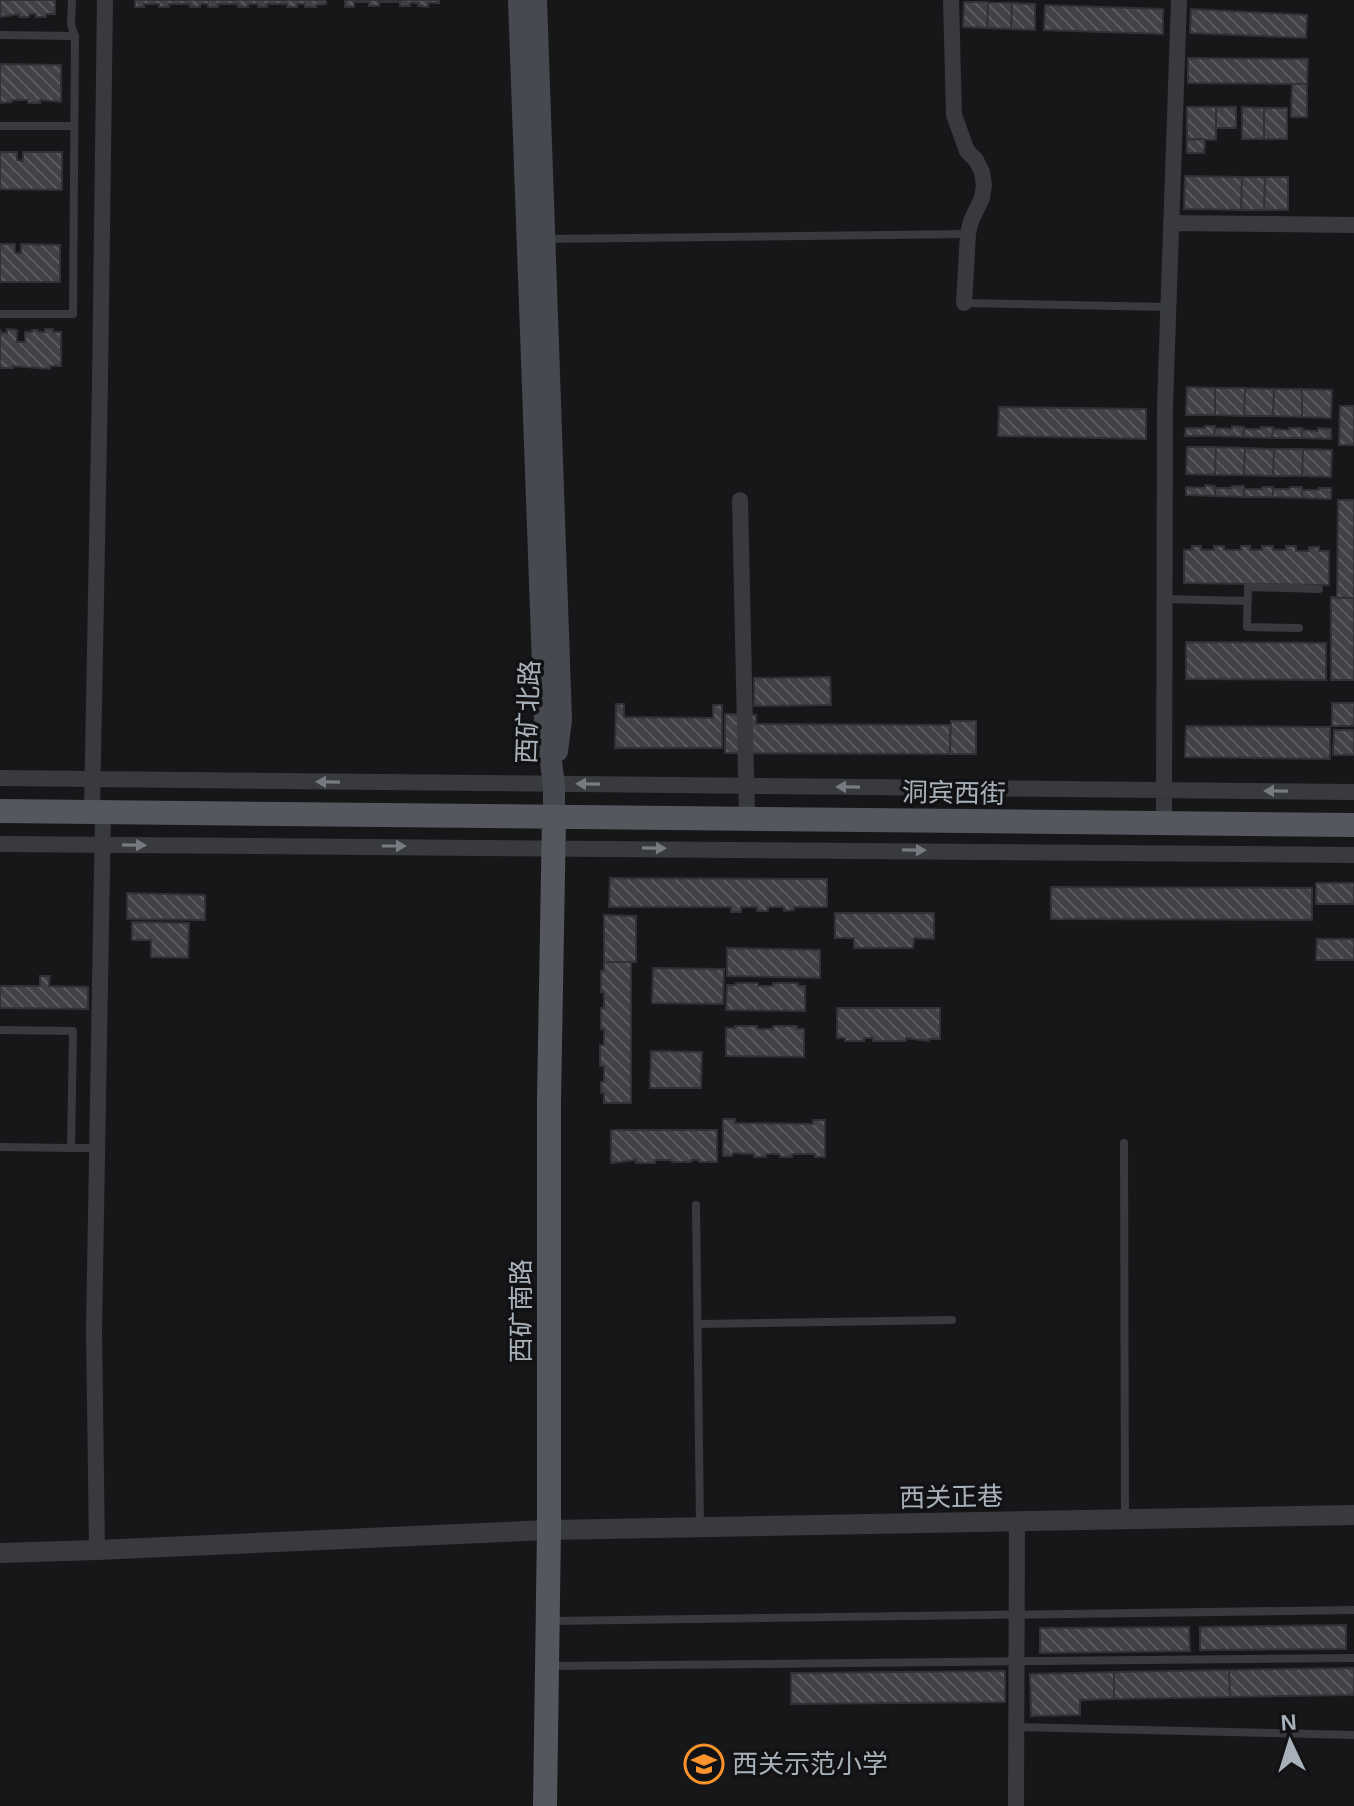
<svg xmlns="http://www.w3.org/2000/svg" width="1354" height="1806" font-family="Helvetica,'Noto Sans SC',sans-serif">
<defs>
<pattern id="building-back-hatch" width="6" height="6" patternUnits="userSpaceOnUse" patternTransform="scale(2)"><rect width="6" height="6" fill="#414246"/><path d="M-1 5l2 2M0 0l6 6M5-1l2 2" fill="none" stroke="#5a5b5f"/></pattern>
</defs>
<rect width="100%" height="100%" fill="#171719"/>
<!-- building -->
<path fill="url(#building-back-hatch)" stroke="#313235" stroke-width="2" d="M 0,0 L 55,0 L 55,14 L 46,14 L 46,17 L 36,17 L 36,14 L 29,14 L 29,17 L 19,17 L 19,14 L 1,17 Z
M 135,0 L 326,0 L 326,4 L 316,5 L 316,7 L 305,7 L 305,4 L 297,4 L 297,7 L 287,7 L 287,4 L 267,4 L 267,7 L 258,7 L 258,4 L 248,4 L 248,7 L 238,7 L 238,4 L 218,4 L 218,7 L 208,7 L 208,4 L 200,4 L 200,7 L 190,7 L 190,4 L 169,4 L 169,7 L 159,7 L 159,4 L 144,4 L 144,7 L 135,7 Z
M 345,0 L 439,0 L 439,3 L 428,3 L 428,7 L 418,6 L 418,3 L 410,3 L 410,6 L 400,6 L 400,2 L 379,2 L 379,6 L 369,6 L 369,2 L 354,2 L 354,7 L 345,7 Z
M 964,2 L 988,2 L 987,28 L 963,27 Z
M 988,2 L 1012,3 L 1011,29 L 987,28 Z
M 1012,3 L 1035,4 L 1035,30 L 1011,29 Z
M 1045,5 L 1163,9 L 1163,34 L 1044,30 Z
M 1191,9 L 1307,15 L 1306,38 L 1190,33 Z
M 1188,58 L 1308,59 L 1307,84 L 1188,83 Z
M 0,64 L 61,65 L 61,102 L 40,100 L 40,103 L 28,103 L 28,100 L 12,100 L 12,102 L 0,103 Z
M 1292,84 L 1307,84 L 1307,117 L 1291,117 Z
M 1187,107 L 1216,107 L 1216,140 L 1187,139 Z
M 1216,107 L 1236,107 L 1236,128 L 1216,128 Z
M 1242,107 L 1264,108 L 1264,139 L 1242,139 Z
M 1264,108 L 1287,108 L 1287,139 L 1264,139 Z
M 1187,139 L 1205,139 L 1204,153 L 1187,153 Z
M 0,152 L 17,152 L 17,160 L 23,161 L 23,152 L 62,152 L 62,190 L 0,189 Z
M 1185,176 L 1242,177 L 1241,210 L 1184,209 Z
M 1242,177 L 1265,177 L 1264,210 L 1241,210 Z
M 1265,177 L 1288,177 L 1288,210 L 1264,210 Z
M 0,244 L 15,244 L 15,253 L 21,253 L 21,244 L 60,245 L 60,282 L 0,282 Z
M 0,329 L 1,333 L 7,333 L 7,329 L 17,330 L 17,342 L 25,342 L 25,332 L 32,332 L 32,330 L 38,330 L 38,332 L 45,332 L 45,329 L 53,329 L 53,332 L 61,332 L 61,366 L 50,366 L 50,369 L 13,366 L 13,368 L 0,368 Z
M 1187,387 L 1215,388 L 1215,415 L 1186,415 Z
M 1215,388 L 1245,388 L 1244,416 L 1215,415 Z
M 1245,388 L 1274,389 L 1273,416 L 1244,416 Z
M 1274,389 L 1302,389 L 1302,417 L 1273,416 Z
M 1302,389 L 1332,390 L 1331,418 L 1302,417 Z
M 1340,406 L 1354,406 L 1354,445 L 1339,445 Z
M 999,407 L 1146,409 L 1146,439 L 998,436 Z
M 1205,426 L 1215,426 L 1214,436 L 1185,436 L 1186,428 L 1205,428 Z
M 1232,426 L 1244,427 L 1243,437 L 1214,436 L 1215,428 L 1232,429 Z
M 1261,427 L 1273,427 L 1272,438 L 1243,437 L 1244,429 L 1261,429 Z
M 1289,428 L 1302,428 L 1302,438 L 1272,438 L 1273,429 L 1289,430 Z
M 1318,428 L 1331,429 L 1331,439 L 1302,438 L 1302,430 L 1318,431 Z
M 1187,447 L 1216,447 L 1215,475 L 1186,474 Z
M 1216,447 L 1245,448 L 1244,475 L 1215,475 Z
M 1245,448 L 1274,449 L 1273,476 L 1244,475 Z
M 1274,449 L 1303,449 L 1302,476 L 1273,476 Z
M 1303,449 L 1332,450 L 1331,477 L 1302,476 Z
M 1205,485 L 1215,486 L 1215,496 L 1186,495 L 1186,487 L 1205,488 Z
M 1232,486 L 1244,486 L 1244,497 L 1215,496 L 1215,488 L 1232,488 Z
M 1262,487 L 1273,487 L 1273,497 L 1244,497 L 1244,489 L 1262,489 Z
M 1290,487 L 1302,487 L 1302,498 L 1273,497 L 1273,489 L 1289,489 Z
M 1319,488 L 1331,488 L 1331,499 L 1302,498 L 1302,490 L 1319,490 Z
M 1338,500 L 1354,500 L 1354,598 L 1337,598 Z
M 1192,546 L 1201,546 L 1201,550 L 1214,550 L 1214,546 L 1224,546 L 1224,550 L 1241,550 L 1241,546 L 1250,546 L 1250,550 L 1262,550 L 1262,546 L 1273,546 L 1273,550 L 1286,550 L 1286,546 L 1296,546 L 1296,551 L 1309,551 L 1309,547 L 1319,547 L 1319,551 L 1329,551 L 1329,585 L 1184,583 L 1184,550 L 1192,550 Z
M 1331,597 L 1354,598 L 1354,680 L 1331,680 Z
M 1186,642 L 1326,643 L 1326,680 L 1186,679 Z
M 830,677 L 831,705 L 754,706 L 754,678 Z
M 1332,703 L 1354,703 L 1354,726 L 1332,726 Z
M 616,704 L 624,704 L 624,717 L 713,718 L 713,705 L 722,705 L 722,748 L 615,748 Z
M 725,714 L 756,715 L 756,724 L 950,725 L 950,754 L 725,753 Z
M 951,721 L 976,721 L 976,754 L 950,754 Z
M 1186,726 L 1330,727 L 1330,759 L 1185,757 Z
M 1334,730 L 1354,730 L 1354,755 L 1333,755 Z
M 610,878 L 827,879 L 827,907 L 794,907 L 794,910 L 784,911 L 784,907 L 768,907 L 768,911 L 757,911 L 757,907 L 741,907 L 741,912 L 731,912 L 731,907 L 609,907 Z
M 1316,883 L 1354,883 L 1354,904 L 1316,904 Z
M 1051,887 L 1312,888 L 1312,920 L 1051,919 Z
M 127,893 L 205,895 L 205,920 L 127,919 Z
M 835,913 L 934,913 L 934,939 L 914,938 L 913,948 L 854,948 L 854,938 L 835,938 Z
M 604,915 L 636,916 L 636,962 L 604,962 Z
M 132,922 L 189,923 L 188,958 L 151,957 L 151,940 L 132,940 Z
M 1317,939 L 1354,939 L 1354,960 L 1316,960 Z
M 727,948 L 820,950 L 820,978 L 727,976 Z
M 604,962 L 631,962 L 631,1103 L 604,1103 L 604,1093 L 601,1093 L 601,1082 L 604,1082 L 604,1066 L 600,1066 L 600,1045 L 604,1045 L 604,1029 L 601,1029 L 601,1008 L 604,1008 L 604,992 L 601,992 L 601,971 L 604,971 Z
M 653,968 L 724,969 L 723,1004 L 652,1003 Z
M 40,976 L 50,976 L 49,986 L 88,987 L 88,1009 L 0,1008 L 0,986 L 40,986 Z
M 736,983 L 758,983 L 758,986 L 773,986 L 773,983 L 798,983 L 798,986 L 805,986 L 805,1011 L 726,1010 L 727,985 L 735,985 Z
M 837,1008 L 940,1008 L 940,1039 L 929,1039 L 929,1041 L 906,1038 L 906,1041 L 873,1041 L 873,1038 L 864,1038 L 864,1041 L 845,1041 L 845,1038 L 837,1038 Z
M 735,1026 L 757,1026 L 757,1029 L 773,1029 L 773,1026 L 797,1026 L 797,1029 L 804,1029 L 804,1057 L 726,1056 L 726,1028 L 735,1028 Z
M 651,1051 L 702,1052 L 701,1088 L 650,1088 Z
M 723,1119 L 735,1119 L 735,1123 L 813,1124 L 813,1120 L 825,1120 L 825,1157 L 815,1157 L 815,1154 L 792,1154 L 792,1157 L 780,1157 L 780,1154 L 766,1154 L 766,1157 L 754,1157 L 754,1154 L 733,1153 L 732,1156 L 723,1156 Z
M 611,1130 L 717,1130 L 717,1162 L 699,1162 L 699,1160 L 691,1160 L 691,1162 L 672,1162 L 671,1160 L 655,1160 L 655,1163 L 636,1163 L 636,1160 L 611,1163 Z
M 1346,1625 L 1346,1649 L 1200,1650 L 1200,1627 Z
M 1189,1627 L 1190,1651 L 1040,1653 L 1040,1628 Z
M 1354,1668 L 1354,1695 L 1230,1697 L 1229,1670 Z
M 1229,1670 L 1230,1697 L 1114,1699 L 1114,1672 Z
M 1005,1671 L 1005,1702 L 791,1704 L 791,1673 Z
M 1114,1672 L 1114,1699 L 1080,1700 L 1080,1715 L 1031,1716 L 1030,1674 Z"/>
<g fill="none" stroke-linecap="round" stroke-linejoin="round">
<!-- service -->
<path stroke="#383a3e" stroke-width="8" d="M 0,35 L 75,36
M 0,126 L 74,126
M 545,239 L 968,234
M 964,303 L 1168,307
M 0,314 L 73,314 L 75,36 L 71,25 L 72,0
M 1164,599 L 1248,601
M 1299,628 L 1247,627 L 1248,587 L 1319,589
M 0,1030 L 73,1031 L 71,1148 L 0,1147
M 1124,1143 L 1125,1518
M 71,1148 L 97,1148
M 696,1205 L 700,1527
M 698,1324 L 952,1320
M 552,1621 L 1354,1610
M 551,1666 L 1354,1658
M 1016,1727 L 1354,1735"/>
<!-- minor -->
<path stroke="#383a3e" stroke-width="16" d="M 951,0 L 954,115 L 967,151 L 976,160 L 982,172 L 984,185 L 982,198 L 971,221 L 968,234 L 964,303
M 1171,223 L 1354,225
M 740,500 L 747,819
M 0,778 L 1354,792
M 92,812 L 100,382 L 105,0
M 1164,823 L 1165,405 L 1179,0
M 0,844 L 1354,855
M 97,1550 L 94,1330 L 103,812
M 1016,1806 L 1017,1521"/>
<!-- tertiary -->
<path stroke="#383a3e" stroke-width="20" d="M 0,1553 L 97,1550 L 549,1530 L 1354,1515"/>
<!-- secondary -->
<path stroke="#46494f" stroke-width="22" d="M 519,0 L 545,721 L 554,784 L 554,817
M 536,0 L 561,720 L 557,751"/>
<!-- primary -->
<path stroke="#54575e" stroke-width="24" d="M 0,811 L 1354,825
M 545,1806 L 549,1530 L 549,1100 L 554,817"/>
</g>
<!-- one-way arrows -->
<defs><path id="oneway-solid" d="M-6-.8H1V-3.2L6.5 0L1 3.2V.8H-6Z" transform="scale(2)"/></defs>
<g fill="#767b82">
<use href="#oneway-solid" transform="translate(328 782) rotate(-179)"/>
<use href="#oneway-solid" transform="translate(588 784) rotate(-179)"/>
<use href="#oneway-solid" transform="translate(848 787) rotate(-179)"/>
<use href="#oneway-solid" transform="translate(1276 791) rotate(-179)"/>
<use href="#oneway-solid" transform="translate(134 845) rotate(1)"/>
<use href="#oneway-solid" transform="translate(394 846)"/>
<use href="#oneway-solid" transform="translate(654 848) rotate(1)"/>
<use href="#oneway-solid" transform="translate(914 850) rotate(1)"/>
</g>
<!-- icons -->
<defs>
<symbol id="school-ring" viewBox="-11 -11 22 22"><circle r="9.5" fill="#121214" stroke="#fb932d" stroke-width="1.5"/><path d="M0-5L7-2L0 1L-7-2ZM-4 1L0 2.5L4 1V4Q0 6-4 4Z" fill="#fb932d"/></symbol>
</defs>
<g fill-rule="evenodd">
<use href="#school-ring" x="682" y="1742" width="44" height="44"/>
</g>
<g text-anchor="middle" dominant-baseline="central" stroke-width="7" stroke-linejoin="round" paint-order="stroke">
<!-- street labels -->
<g font-size="26" fill="#a8b1ba" stroke="#121214">
<text transform="translate(528 712) rotate(-88)">西矿北路</text>
<text transform="translate(954 793) rotate(1)">洞宾西街</text>
<text transform="translate(521 1311) rotate(-90)">西矿南路</text>
<text transform="translate(951 1497) rotate(-1)">西关正巷</text>
</g>
<!-- poi labels -->
<g font-size="26" fill="#a8b1ba" stroke="#121214" text-anchor="start">
<text x="732" y="1764">西关示范小学</text>
</g>
</g>
<!-- north arrow -->
<g transform="translate(1290 1742) rotate(356)" stroke="#121214" stroke-width="6" paint-order="stroke">
<path d="M0-6L14 30L0 20L-14 30Z" fill="#a8b1ba"/>
<text y="-12" font-size="22" font-weight="bold" text-anchor="middle" fill="#a8b1ba">N</text>
</g>
</svg>
